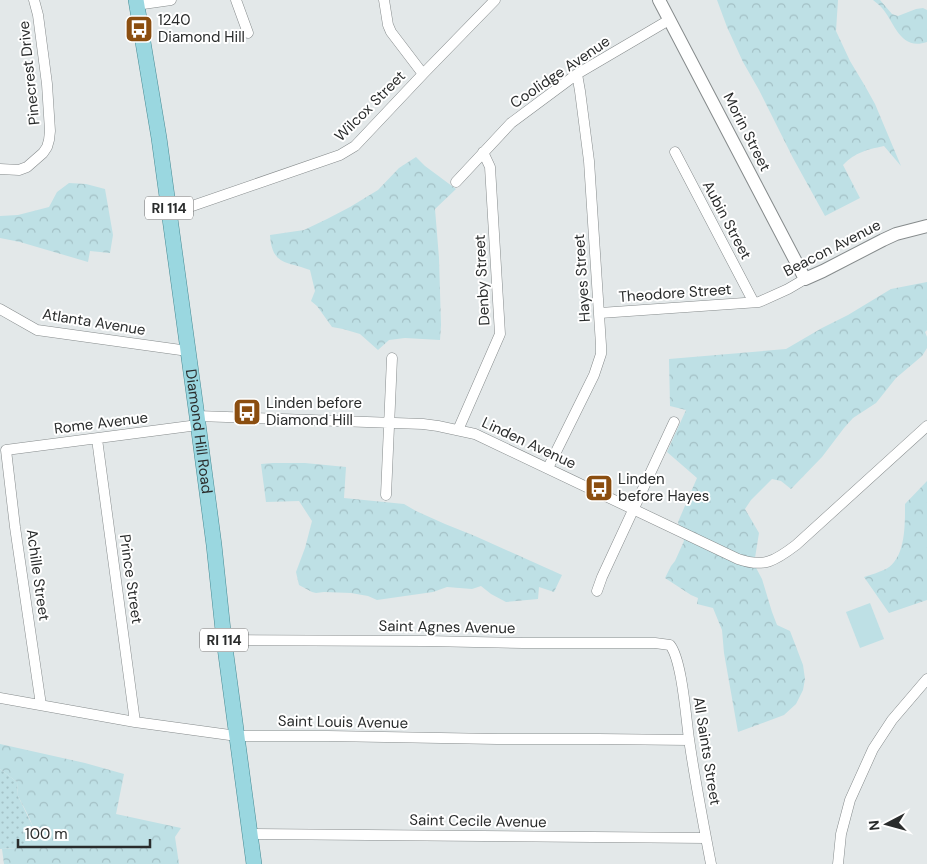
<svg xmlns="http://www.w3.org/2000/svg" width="927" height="864" font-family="'DM Sans',sans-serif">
<defs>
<pattern id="grass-dots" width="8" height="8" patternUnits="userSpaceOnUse" patternTransform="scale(1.25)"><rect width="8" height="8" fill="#bee0e5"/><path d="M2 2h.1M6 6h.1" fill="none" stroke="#a3c0c5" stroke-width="1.8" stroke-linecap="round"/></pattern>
<pattern id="forest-crowns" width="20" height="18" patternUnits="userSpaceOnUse" patternTransform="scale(1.25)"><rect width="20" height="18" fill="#bee0e5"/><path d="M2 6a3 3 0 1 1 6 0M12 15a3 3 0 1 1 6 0" fill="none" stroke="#a3c0c5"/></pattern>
</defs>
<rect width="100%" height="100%" fill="#e3e8e9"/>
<!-- grass -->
<path fill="url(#grass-dots)" d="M 0,769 L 17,782 L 18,796 L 33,827 L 32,842 C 23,849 11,848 0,849 Z"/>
<!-- forest -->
<path fill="url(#forest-crowns)" d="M 717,0 L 838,0 L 836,31 L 850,61 L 865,86 L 875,104 L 901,166 L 884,146 C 866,150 856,152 843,165 L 860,198 L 825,216 L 793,158 L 759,90 L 743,62 L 727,27 Z
M 873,0 L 880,0 L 892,14 L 898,16 L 916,9 L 923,8 L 927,10 L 927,42 C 900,51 895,23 882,8 C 880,5 876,3 873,0 Z
M 416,157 L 425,166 L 456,189 L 435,209 L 439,258 L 441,325 L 440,340 L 405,338 L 389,340 L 378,350 L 360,334 L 343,329 L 332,327 L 317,306 L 311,301 L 315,291 L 310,270 C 287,261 272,266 270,235 L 304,230 L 327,219 L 350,207 L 378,190 L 399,168 Z
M 69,183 L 86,184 L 105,189 L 113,235 L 110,253 L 90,251 L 88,262 L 20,242 L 0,238 L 0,216 L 18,215 L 49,207 L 57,192 Z
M 927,282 L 927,330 L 925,332 L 927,337 L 927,348 L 922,356 L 896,378 L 876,403 L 853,418 L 844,428 L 822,457 L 791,489 L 781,481 L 772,479 L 751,500 L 745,509 L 759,533 L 754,564 L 762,579 L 772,612 L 777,625 L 790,631 L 803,665 L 805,679 L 803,690 L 796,704 L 784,715 L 738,732 L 724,653 L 722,630 L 713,608 L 697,604 L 698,598 L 691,595 L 665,578 L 671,566 L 675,561 L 684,541 L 678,522 L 697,478 L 667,452 L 686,410 L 670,406 L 669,359 L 786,349 L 822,328 L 848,315 L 891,289 Z
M 273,463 L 305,463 L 346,467 L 344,498 L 404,504 L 416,511 L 445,524 L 475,536 L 562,575 L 554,592 L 539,587 L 538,599 L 506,602 L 491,594 L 481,586 L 472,589 L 447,587 L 433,592 L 377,600 L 368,596 L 351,593 L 324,592 L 316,593 L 312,592 L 299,585 L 296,572 L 305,548 L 312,521 L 299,501 L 266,502 L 261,464 Z
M 927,481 L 927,600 L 889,613 L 864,577 C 871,575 879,572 886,569 C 906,558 905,524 905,504 Z
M 0,744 L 85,763 L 124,774 L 116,814 L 181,828 L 175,837 L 179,864 L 4,864 L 2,849 C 13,848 23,849 32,841 L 33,827 L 28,815 L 18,796 L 17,782 L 0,769 Z"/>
<!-- park -->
<path fill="#bee0e5" d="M 870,603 L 884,639 L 860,648 L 846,612 Z"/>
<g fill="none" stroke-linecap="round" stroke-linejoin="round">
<defs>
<path id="minor" d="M 236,0 L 248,33
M 136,5 L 171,0
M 423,74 L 495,0
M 675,152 L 753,301
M 0,169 L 19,170 L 27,167 L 43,153 L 47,147 L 49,140 L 50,131 L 47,84 L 38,15 L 34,0
M 456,182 L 511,123 L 577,74 L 669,20
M 169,214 L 340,155 L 355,146 L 423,74 L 391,32 L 388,25 L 384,0
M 0,309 L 37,330 L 188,351
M 600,313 L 759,302 L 788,289 L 805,279
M 197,416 L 423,424 L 438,426 L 475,434 L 738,559 C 764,568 775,561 796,545 L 927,426
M 458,430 L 500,334 L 490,167 L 483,152
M 97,439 L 135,722
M 548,468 L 594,375 L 601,354 L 601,345 L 589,161 L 580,91 L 577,74
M 386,495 L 392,358
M 597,591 L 602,577 L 674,422
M 224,640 L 426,641 L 523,643 L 655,643 L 670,645 C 682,660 686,718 689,739 C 695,781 703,822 711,864
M 0,698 L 135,722 L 237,736 L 328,736 L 497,739 L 598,739 L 689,740
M 41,705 L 15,527 L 6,450 L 198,425
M 250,834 L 706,838
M 838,864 L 841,834 L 850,800 L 873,749 L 892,720 L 927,679"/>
<path id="tertiary" d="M 659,0 L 805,279 L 823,271 L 883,240 L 896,234 L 927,226"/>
<g id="primary">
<path id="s1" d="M 136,0 L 159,138 L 197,416 L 214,545 L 224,640 L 254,864"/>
</g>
</defs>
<!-- minor casing -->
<use href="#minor" stroke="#868b8c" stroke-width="11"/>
<!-- tertiary casing -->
<use href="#tertiary" stroke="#868b8c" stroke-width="14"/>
<!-- primary casing -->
<use href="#primary" stroke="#478a93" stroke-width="16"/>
<!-- minor -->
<use href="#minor" stroke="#fff" stroke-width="10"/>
<!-- tertiary -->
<use href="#tertiary" stroke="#fff" stroke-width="12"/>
<!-- primary -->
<use href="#primary" stroke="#9ad7e0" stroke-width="15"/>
</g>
<!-- icons -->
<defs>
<symbol id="bus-square" viewBox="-11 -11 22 22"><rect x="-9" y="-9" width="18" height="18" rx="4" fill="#8b4e10" stroke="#fff"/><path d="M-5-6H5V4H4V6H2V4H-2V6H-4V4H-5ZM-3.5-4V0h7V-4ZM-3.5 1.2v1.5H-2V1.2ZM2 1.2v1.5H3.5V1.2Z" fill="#fff"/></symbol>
</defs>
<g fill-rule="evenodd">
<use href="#bus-square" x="123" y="13" width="32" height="32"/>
<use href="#bus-square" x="231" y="396" width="32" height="32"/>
<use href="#bus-square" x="583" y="472" width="32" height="32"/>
</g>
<g text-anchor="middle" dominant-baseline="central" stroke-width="4" stroke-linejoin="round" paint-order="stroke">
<!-- shield labels -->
<g fill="#fff" stroke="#6a6b6b" stroke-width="1">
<rect x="145" y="196.5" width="48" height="23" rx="4"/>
<rect x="200" y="628.5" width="48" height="23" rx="4"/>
</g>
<g font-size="14" font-weight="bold" fill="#2a2c2c">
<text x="169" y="208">RI 114</text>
<text x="224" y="640">RI 114</text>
</g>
<!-- poi labels -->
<g font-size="15" fill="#2a2c2c" stroke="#fff" text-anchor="start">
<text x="158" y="20">1240<tspan x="158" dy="17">Diamond Hill</tspan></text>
<text x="266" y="403">Linden before<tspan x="266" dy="17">Diamond Hill</tspan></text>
<text x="618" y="479">Linden<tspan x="618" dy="17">before Hayes</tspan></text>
</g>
<!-- street labels -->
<g font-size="15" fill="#2a2c2c" stroke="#fff">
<text transform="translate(560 72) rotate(-34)">Coolidge Avenue</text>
<text transform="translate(29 73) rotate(-96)">Pinecrest Drive</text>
<text transform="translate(370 106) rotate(-45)">Wilcox Street</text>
<text transform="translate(747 132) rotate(63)">Morin Street</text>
<text transform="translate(727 220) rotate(62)">Aubin Street</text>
<text transform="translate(832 248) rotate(-27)">Beacon Avenue</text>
<text transform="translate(582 278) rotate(-94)">Hayes Street</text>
<text transform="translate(482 280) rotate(-93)">Denby Street</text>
<text transform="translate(675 293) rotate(-4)">Theodore Street</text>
<text transform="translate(94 322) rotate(9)">Atlanta Avenue</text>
<text transform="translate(101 423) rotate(-7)">Rome Avenue</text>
<text stroke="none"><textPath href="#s1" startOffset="436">Diamond Hill Road</textPath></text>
<text transform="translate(529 443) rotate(25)">Linden Avenue</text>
<text transform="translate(38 575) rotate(82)">Achille Street</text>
<text transform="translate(131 579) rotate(82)">Prince Street</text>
<text transform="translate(447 627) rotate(1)">Saint Agnes Avenue</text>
<text transform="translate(343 722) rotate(1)">Saint Louis Avenue</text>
<text transform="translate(707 751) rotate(81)">All Saints Street</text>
<text transform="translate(478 821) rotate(1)">Saint Cecile Avenue</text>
</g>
</g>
<!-- north arrow -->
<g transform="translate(887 824) rotate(264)" stroke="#ffffff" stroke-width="4" paint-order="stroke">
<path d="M0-4L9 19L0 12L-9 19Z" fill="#2a2c2c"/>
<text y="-8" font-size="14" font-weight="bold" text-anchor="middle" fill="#2a2c2c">N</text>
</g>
<!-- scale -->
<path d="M18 839v8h132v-8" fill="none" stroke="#2a2c2c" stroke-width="2.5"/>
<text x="25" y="839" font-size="15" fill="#2a2c2c" stroke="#ffffff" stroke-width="4" paint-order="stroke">100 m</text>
</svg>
